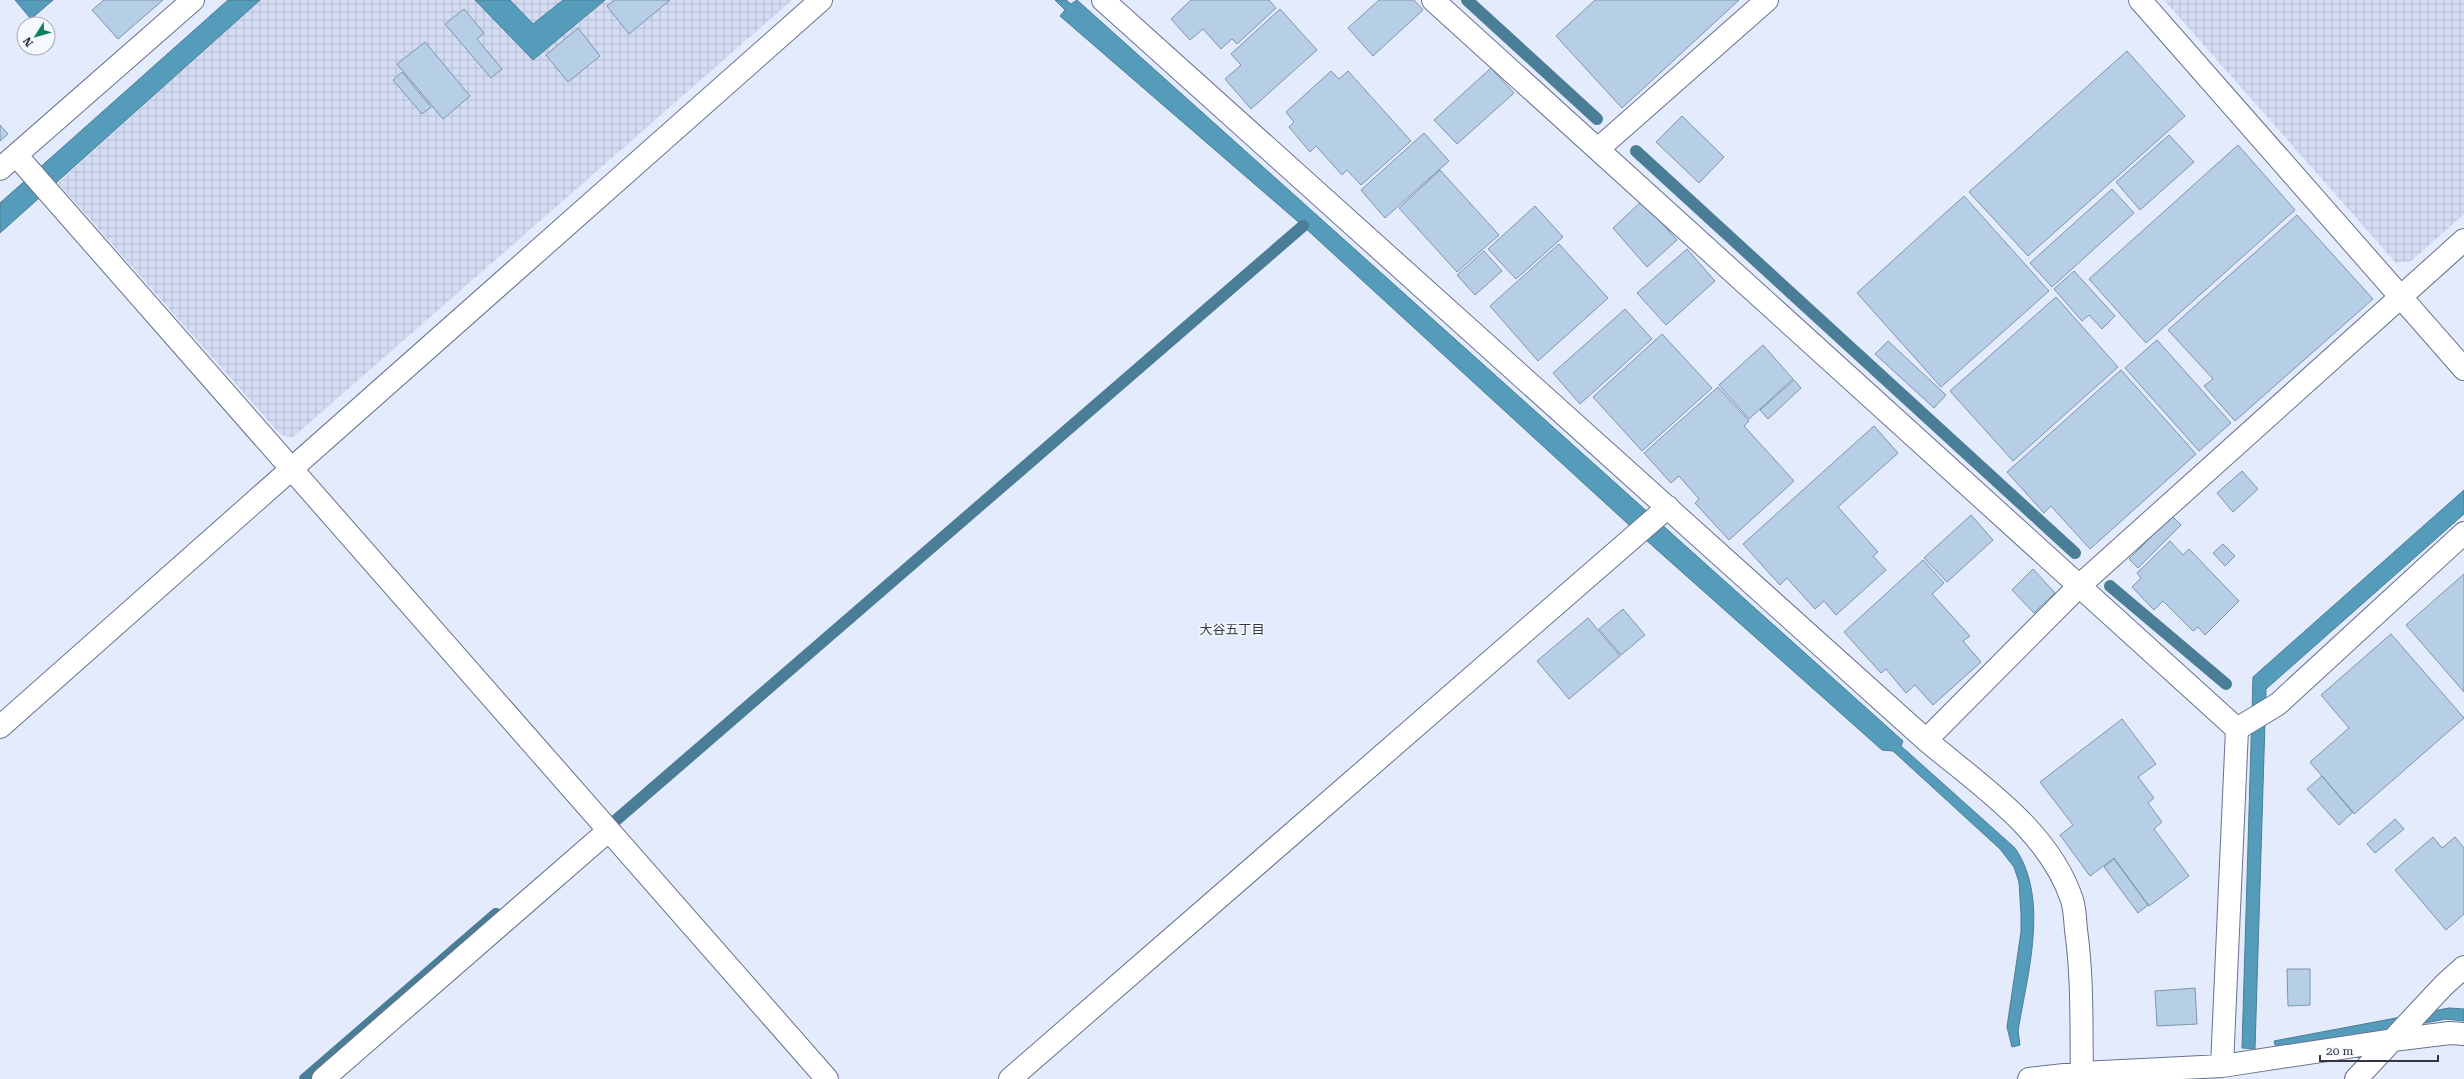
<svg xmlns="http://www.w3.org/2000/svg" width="2464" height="1079" font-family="'Roboto Serif','Noto Sans JP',serif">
<defs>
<pattern id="industrial-grid" width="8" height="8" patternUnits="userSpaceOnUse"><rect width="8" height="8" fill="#d3dcf3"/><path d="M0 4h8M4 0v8" fill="none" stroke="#b6bdd2"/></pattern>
</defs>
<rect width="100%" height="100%" fill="#e3ebfd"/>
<!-- industrial -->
<path fill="url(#industrial-grid)" d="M 260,0 L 475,0 L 533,60 L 605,0 L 792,0 L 293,437 L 281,435 L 58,183 Z
M 510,0 L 563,0 L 533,24 Z
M 2164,0 L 2464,0 L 2464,214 L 2411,261 L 2396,263 Z"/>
<!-- water -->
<path fill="#549cba" stroke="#4a7d96" d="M 15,0 L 53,0 L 31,19 Z
M 228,0 L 260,0 L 0,233 L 0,203 Z
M 475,0 L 510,0 L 533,24 L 563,0 L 605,0 L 533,60 Z
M 1055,0 L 1066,0 L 1071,4 L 1077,0 L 1903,741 L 1901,746 L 2015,848 C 2050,899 2027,975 2018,1031 L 2020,1045 L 2012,1047 L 2007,1027 L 2021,932 L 2021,914 L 2019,882 L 2014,867 L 2000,849 L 1893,751 L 1882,750 L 1628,524 L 1303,226 L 1060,16 L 1065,10 Z
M 2464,490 L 2464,514 L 2266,689 L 2255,1049 L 2242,1048 L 2253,677 Z
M 2449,1008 L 2464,1009 L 2464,1021 L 2446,1019 L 2277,1051 L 2274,1041 Z"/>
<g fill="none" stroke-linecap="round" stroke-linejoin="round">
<!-- stream -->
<path stroke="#4a7d96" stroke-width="12" d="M 1467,0 L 1597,119
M 1636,151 L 2075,553
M 2110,586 L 2226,684
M 615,821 L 1303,226
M 305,1079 L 496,914"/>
</g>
<!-- building -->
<path fill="#b6cfe7" stroke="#7d95ac" d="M 104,0 L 163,0 L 118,39 L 92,10 Z
M 615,0 L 670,0 L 629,34 L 607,6 Z
M 1191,0 L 1269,0 L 1276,8 L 1237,44 L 1232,39 L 1221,49 L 1203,29 L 1190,40 L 1171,19 Z
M 1379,0 L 1414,0 L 1423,10 L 1373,56 L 1348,28 Z
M 1595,0 L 1739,0 L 1622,108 L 1556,36 Z
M 464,9 L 484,33 L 477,39 L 502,69 L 491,78 L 445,24 Z
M 1280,9 L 1317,50 L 1251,109 L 1225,79 L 1241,65 L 1231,54 Z
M 578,28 L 600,56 L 568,82 L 546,55 Z
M 425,42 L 470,96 L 443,119 L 397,64 Z
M 2127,51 L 2185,116 L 2028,256 L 1969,192 Z
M 1491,68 L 1514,93 L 1457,144 L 1434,120 Z
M 1331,71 L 1339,79 L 1348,71 L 1411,141 L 1361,185 L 1347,170 L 1342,175 L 1316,146 L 1310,152 L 1289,127 L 1294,122 L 1286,112 Z
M 402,72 L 431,107 L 422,114 L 393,80 Z
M 1682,116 L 1724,157 L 1699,183 L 1656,142 Z
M 0,125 L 8,134 L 0,141 Z
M 1424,133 L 1449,161 L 1385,218 L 1361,190 Z
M 2169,135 L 2194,162 L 2140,210 L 2116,182 Z
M 2238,145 L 2295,210 L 2146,343 L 2089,279 Z
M 1440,170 L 1499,235 L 1457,272 L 1399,208 Z
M 2112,189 L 2134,213 L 2052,287 L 2030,263 Z
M 1964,196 L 2049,291 L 1941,387 L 1857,293 Z
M 1642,201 L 1677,240 L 1647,267 L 1613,228 Z
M 1535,206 L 1563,237 L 1516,279 L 1488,249 Z
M 2297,215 L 2373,299 L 2235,421 L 2204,386 L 2213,379 L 2168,330 Z
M 1559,244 L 1608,298 L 1538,361 L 1490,306 Z
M 1687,249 L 1715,281 L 1666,325 L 1637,293 Z
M 1484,251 L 1502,271 L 1475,295 L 1457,275 Z
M 2074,271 L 2115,316 L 2102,329 L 2089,315 L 2082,321 L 2054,289 Z
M 2056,297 L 2118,367 L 2013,461 L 1950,391 Z
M 1625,309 L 1652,339 L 1580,404 L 1553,373 Z
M 1662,334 L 1712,388 L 1642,451 L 1593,397 Z
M 2157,340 L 2231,423 L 2199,451 L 2125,368 Z
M 1888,341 L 1946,395 L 1934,408 L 1875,354 Z
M 1763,345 L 1793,379 L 1749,419 L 1719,385 Z
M 2121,370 L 2196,454 L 2090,549 L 2051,506 L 2044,513 L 2007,472 Z
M 1794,380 L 1801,388 L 1768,419 L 1760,410 Z
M 1718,387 L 1749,421 L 1744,426 L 1794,481 L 1729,540 L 1695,503 L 1699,499 L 1679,476 L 1671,483 L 1644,453 Z
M 1874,426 L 1898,453 L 1838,507 L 1878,552 L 1873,556 L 1886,570 L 1836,615 L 1824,601 L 1815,609 L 1787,578 L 1780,585 L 1743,544 Z
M 2242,471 L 2258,489 L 2233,512 L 2217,493 Z
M 1971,515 L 1993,540 L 1947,582 L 1924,558 Z
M 2172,516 L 2181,525 L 2138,568 L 2129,559 Z
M 2170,541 L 2183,555 L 2189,549 L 2239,601 L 2205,635 L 2198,627 L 2193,631 L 2163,601 L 2154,610 L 2132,587 L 2141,578 L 2137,573 Z
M 2223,544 L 2235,556 L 2225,566 L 2213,553 Z
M 1923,560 L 1944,583 L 1932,594 L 1970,636 L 1963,641 L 1981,662 L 1933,705 L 1915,685 L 1906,693 L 1886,669 L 1881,673 L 1844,632 Z
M 2033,569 L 2055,593 L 2034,613 L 2012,590 Z
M 2464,574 L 2464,692 L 2406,625 Z
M 1623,609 L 1645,635 L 1621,655 L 1599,629 Z
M 1588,618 L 1620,656 L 1569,699 L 1537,661 Z
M 2391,634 L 2464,718 L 2354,814 L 2310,762 L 2349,728 L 2321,695 Z
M 2122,719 L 2156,764 L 2138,777 L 2154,798 L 2148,803 L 2162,822 L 2154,829 L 2189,876 L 2149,906 L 2114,858 L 2090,876 L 2060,835 L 2073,825 L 2040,782 Z
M 2322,776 L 2353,812 L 2339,825 L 2307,789 Z
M 2395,819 L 2404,829 L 2375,853 L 2367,844 Z
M 2433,837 L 2442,848 L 2455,837 L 2464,848 L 2464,914 L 2446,930 L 2395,870 Z
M 2114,859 L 2148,905 L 2138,913 L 2104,867 Z
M 2287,969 L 2310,969 L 2310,1005 L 2288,1006 Z
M 2195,988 L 2197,1024 L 2157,1026 L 2155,991 Z"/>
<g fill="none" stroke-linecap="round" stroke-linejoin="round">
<defs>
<path id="minor" d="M 1103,0 L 1926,740 C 1979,785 2049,830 2072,900 C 2075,909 2075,920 2076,930 C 2083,979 2081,1030 2082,1079
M 1433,0 L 2237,729
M 2140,0 L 2464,369
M 1598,149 L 1767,0
M 16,155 L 827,1079
M 0,169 L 193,0
M 2237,729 L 2278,704 L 2464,533
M 1926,740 L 2079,586 L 2464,240
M 2222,1066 L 2237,729
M 323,1079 L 608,831
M 1010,1079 L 1668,507
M 2029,1079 L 2082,1073 L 2222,1066 L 2393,1040 L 2450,1033 L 2464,1034
M 2356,1079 L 2444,985 L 2464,967"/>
<path id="tertiary" d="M 0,727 L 821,0"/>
</defs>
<!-- minor casing -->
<use href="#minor" stroke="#68728d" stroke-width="24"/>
<!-- tertiary casing -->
<use href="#tertiary" stroke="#68728d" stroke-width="24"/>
<!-- minor -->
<use href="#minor" stroke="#fff" stroke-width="22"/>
<!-- tertiary -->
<use href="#tertiary" stroke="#fff" stroke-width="22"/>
</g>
<g text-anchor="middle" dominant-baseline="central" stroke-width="3" stroke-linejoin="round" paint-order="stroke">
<!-- neighbourhood labels -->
<g font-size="13" fill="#313642" stroke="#f5f8fe">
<text x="1232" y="629">大谷五丁目</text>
</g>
</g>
<!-- north arrow -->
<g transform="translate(36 36) rotate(233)"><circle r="19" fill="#f5f8fe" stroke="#a7aab3"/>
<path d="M0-3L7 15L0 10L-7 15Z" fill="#0d815f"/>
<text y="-6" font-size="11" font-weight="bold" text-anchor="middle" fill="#313642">N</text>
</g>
<!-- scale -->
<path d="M2320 1055v6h118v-6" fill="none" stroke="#313642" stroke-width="2"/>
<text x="2326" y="1055" font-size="12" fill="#313642" stroke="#f5f8fe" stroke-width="3" paint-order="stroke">20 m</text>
</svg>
